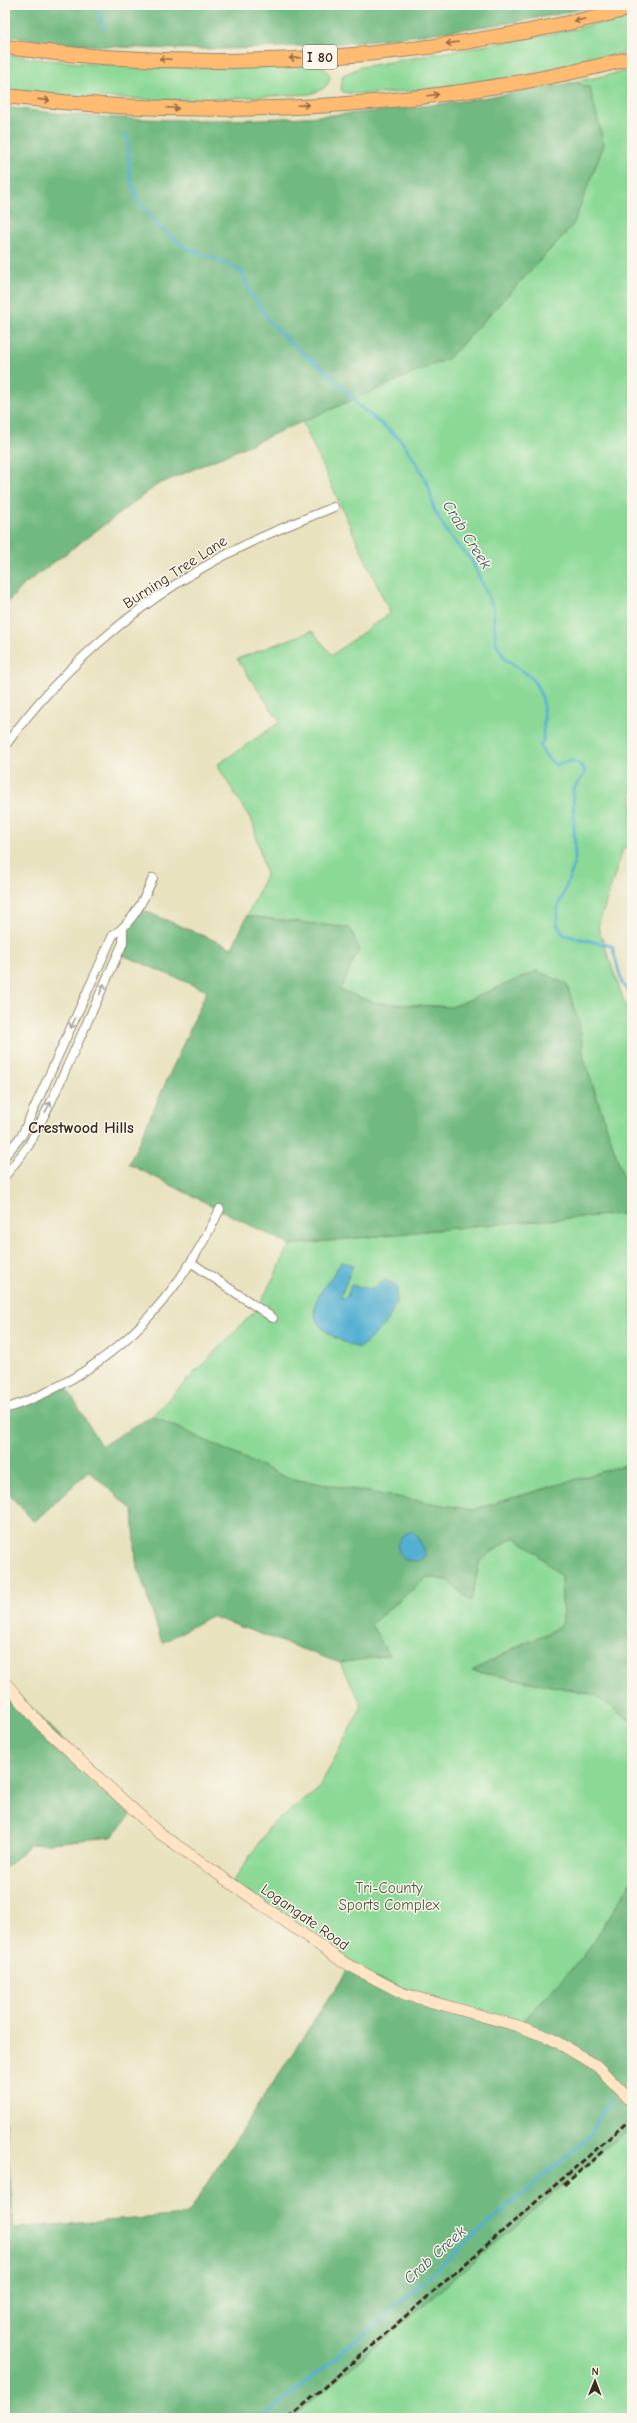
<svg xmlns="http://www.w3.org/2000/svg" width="637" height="2423" font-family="'Comic Neue',sans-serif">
<rect width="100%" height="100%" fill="#fbf7ec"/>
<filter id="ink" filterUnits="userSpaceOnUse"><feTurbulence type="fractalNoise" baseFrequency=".025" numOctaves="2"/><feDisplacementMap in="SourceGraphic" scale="8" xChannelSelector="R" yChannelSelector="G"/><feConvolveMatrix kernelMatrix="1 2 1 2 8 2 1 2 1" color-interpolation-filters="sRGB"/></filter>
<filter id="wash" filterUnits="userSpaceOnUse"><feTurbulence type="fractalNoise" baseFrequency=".012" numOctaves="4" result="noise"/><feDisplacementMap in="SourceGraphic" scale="16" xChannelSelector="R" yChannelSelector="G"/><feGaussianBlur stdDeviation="0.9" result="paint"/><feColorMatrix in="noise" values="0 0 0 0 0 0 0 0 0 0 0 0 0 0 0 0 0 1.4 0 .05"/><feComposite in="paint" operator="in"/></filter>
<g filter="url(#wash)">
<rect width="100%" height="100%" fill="#e8e2bf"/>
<!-- green -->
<path fill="#8cd997" stroke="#64825a" d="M 632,16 L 632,51 C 597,59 563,67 528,74 C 506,79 348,103 341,90 L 343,75 L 361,67 L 556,33 Z
M 5,55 C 109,69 212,70 316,65 L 323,66 L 330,76 C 329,88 321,90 310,94 L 198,100 L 158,100 L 57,95 L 5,88 Z
M 632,70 L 632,841 L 623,849 L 598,927 L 628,1013 L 632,1013 L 632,1203 L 584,1059 L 580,1027 L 537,971 L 452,1007 L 376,1003 L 340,990 L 359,949 L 350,928 L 247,916 L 266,875 L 253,823 L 217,765 L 280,722 L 237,659 L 312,631 L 332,655 L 390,613 L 302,421 L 449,358 L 573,225 L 590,88 L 575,82 Z
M 632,1213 L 632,1463 L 472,1510 L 287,1478 L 152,1416 L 258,1308 L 290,1245 L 473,1226 Z
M 514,1537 L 531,1548 L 561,1576 L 563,1623 L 547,1634 L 523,1643 L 473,1671 L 594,1694 L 632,1722 L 632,1881 L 583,1957 L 518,2026 L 383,1985 L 231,1884 L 271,1825 L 318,1790 L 362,1706 L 340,1663 L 389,1655 L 370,1624 L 427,1577 L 447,1580 L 471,1602 L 480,1560 Z
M 632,2118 L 631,2418 L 289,2418 Z"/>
<!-- forest -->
<path fill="#71b980" stroke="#56724f" d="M 5,5 L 597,5 C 552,17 504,24 457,30 C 309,51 154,57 5,36 Z
M 575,82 L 590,88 L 604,145 L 573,225 L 449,358 L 157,485 L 25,584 L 5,605 L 5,107 C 194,133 388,118 575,82 Z
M 138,908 L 232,948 L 247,916 L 350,928 L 359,949 L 340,990 L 376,1003 L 452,1007 L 537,971 L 567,984 L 580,1027 L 584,1059 L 632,1203 L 632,1213 L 473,1226 L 290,1245 L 129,1164 L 207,991 L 118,953 L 123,929 Z
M 64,1383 L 101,1446 L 152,1416 L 287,1478 L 472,1510 L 632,1463 L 632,1722 L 594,1694 L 472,1671 L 531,1640 L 547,1634 L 563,1623 L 561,1576 L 531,1548 L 514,1537 L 480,1560 L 471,1602 L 447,1580 L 427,1577 L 371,1624 L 389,1655 L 340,1663 L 211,1616 L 162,1643 L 136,1561 L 133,1510 L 89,1471 L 34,1522 L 11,1496 L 5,1476 L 5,1409 Z
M 5,1682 L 135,1810 L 112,1837 L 30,1845 L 5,1868 Z
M 632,1881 L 632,2126 L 292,2418 L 5,2418 L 5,2121 L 14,2228 L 186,2215 L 350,1966 L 365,1975 L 518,2026 L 583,1957 Z"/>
<!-- water -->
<path fill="#53b0d2" stroke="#476d78" d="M 341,1262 L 353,1265 L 340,1298 L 347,1297 L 351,1285 L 371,1289 L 386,1280 L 397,1287 C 400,1312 377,1335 359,1348 C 339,1341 304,1326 317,1299 C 323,1286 334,1275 341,1262 Z
M 412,1531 L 418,1536 L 425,1555 L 420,1561 L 405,1560 L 399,1552 L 397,1545 L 402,1536 Z"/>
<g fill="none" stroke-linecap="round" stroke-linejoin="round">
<!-- stream -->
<path stroke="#53b0d2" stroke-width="3" d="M 96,5 L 104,29
M 127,134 L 130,177 L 137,199 L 158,225 L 186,248 L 235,267 L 243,274 L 249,290 L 269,321 L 293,345 L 331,375 L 358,405 L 400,439 L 416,462 L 429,487 L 434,509 L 448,534 L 472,561 L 493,607 L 496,642 L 505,659 L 531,677 L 538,688 L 543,700 L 544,720 L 543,741 L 540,746 C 544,755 548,760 556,765 C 567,761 576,758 584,769 L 585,773 L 573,790 L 575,859 L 571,874 L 558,906 L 557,924 L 564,935 L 612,946 L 622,983 L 632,998
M 263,2418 L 377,2323 L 485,2226 L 586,2140 L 611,2100"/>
</g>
</g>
<g filter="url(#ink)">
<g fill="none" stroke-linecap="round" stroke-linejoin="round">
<defs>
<path id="street" d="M 5,746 C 63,664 149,593 239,548 C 270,532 302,520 334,507
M 5,1156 L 22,1135 L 113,935 C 133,923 144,899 153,878
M 5,1176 L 29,1145 L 51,1102 L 123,943 L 123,929
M 192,1263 L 273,1318
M 5,1409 C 107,1375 175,1305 220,1209"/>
<path id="secondary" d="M 5,1682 L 41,1725 L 158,1832 L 343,1962 L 404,1994 L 518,2026 L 550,2038 L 597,2066 L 632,2102"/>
<path id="highway" d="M 5,47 C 212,75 430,60 632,8
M 5,96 C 212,121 429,110 632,58"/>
</defs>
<!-- street casing -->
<use href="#street" stroke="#92866e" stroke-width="10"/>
<!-- secondary casing -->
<use href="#secondary" stroke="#92866e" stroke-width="12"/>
<!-- highway casing -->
<use href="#highway" stroke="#92866e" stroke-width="16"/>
<!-- street -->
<use href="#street" stroke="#fff" stroke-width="8"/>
<!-- secondary -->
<use href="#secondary" stroke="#ffe4c6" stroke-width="11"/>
<!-- highway -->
<use href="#highway" stroke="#ffbb71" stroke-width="14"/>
<!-- rail -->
<path stroke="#3b2a1e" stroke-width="3" stroke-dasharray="6 3" stroke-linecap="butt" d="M 564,2185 L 603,2151
M 289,2418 L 632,2118"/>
</g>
<!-- one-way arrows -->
<defs><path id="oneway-shaft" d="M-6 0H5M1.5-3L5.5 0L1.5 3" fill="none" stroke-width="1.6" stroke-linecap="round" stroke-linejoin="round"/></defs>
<g stroke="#936b43">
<use href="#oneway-shaft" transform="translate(580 20) rotate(168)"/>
<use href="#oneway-shaft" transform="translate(452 43) rotate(172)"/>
<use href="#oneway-shaft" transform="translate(295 58) rotate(178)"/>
<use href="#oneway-shaft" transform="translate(165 59) rotate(-177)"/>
<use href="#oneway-shaft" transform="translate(433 95) rotate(-7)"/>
<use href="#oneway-shaft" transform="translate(44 100) rotate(6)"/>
<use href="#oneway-shaft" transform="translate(303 105) rotate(-2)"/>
<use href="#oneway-shaft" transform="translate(173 108) rotate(3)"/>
</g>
<g stroke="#a79f9a">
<use href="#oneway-shaft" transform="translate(102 989) rotate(-66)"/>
<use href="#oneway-shaft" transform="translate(73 1023) rotate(114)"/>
<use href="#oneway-shaft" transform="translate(48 1107) rotate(-62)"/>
</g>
</g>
<g text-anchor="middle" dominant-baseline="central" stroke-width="3" stroke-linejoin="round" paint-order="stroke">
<!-- shield labels -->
<rect fill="#fbf7ec" stroke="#75685c" stroke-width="1" x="303" y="45" width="34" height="24" rx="3"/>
<g font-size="14" font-weight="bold" fill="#3b2a1e">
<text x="320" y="57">I 80</text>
</g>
<!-- street labels -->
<g font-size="15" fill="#3b2a1e" stroke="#fbf7ec">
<text transform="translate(175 572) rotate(-33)">Burning Tree Lane</text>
<text transform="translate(305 1917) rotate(35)">Logangate Road</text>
</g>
<!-- park labels -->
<g font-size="15" fill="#4f563c" stroke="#fbf7ec">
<text x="389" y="1888">Tri-County<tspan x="389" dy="17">Sports Complex</tspan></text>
</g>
<!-- water labels -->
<g font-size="16" font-style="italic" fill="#43595d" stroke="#fbf7ec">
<text transform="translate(467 535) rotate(58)">Crab Creek</text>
<text transform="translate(435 2255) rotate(-42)">Crab Creek</text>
</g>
<!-- neighbourhood labels -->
<g font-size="16" font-weight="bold" fill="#3b2a1e" stroke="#fbf7ec">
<text x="81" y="1128">Crestwood Hills</text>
</g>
</g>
<!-- margin -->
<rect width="637" height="2423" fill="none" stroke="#fbf7ec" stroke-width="20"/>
<!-- north arrow -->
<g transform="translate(595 2381) rotate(1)" stroke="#fbf7ec" stroke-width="3" paint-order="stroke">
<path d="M0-3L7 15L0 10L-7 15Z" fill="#3b2a1e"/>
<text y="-6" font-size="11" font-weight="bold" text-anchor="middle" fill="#3b2a1e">N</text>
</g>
</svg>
